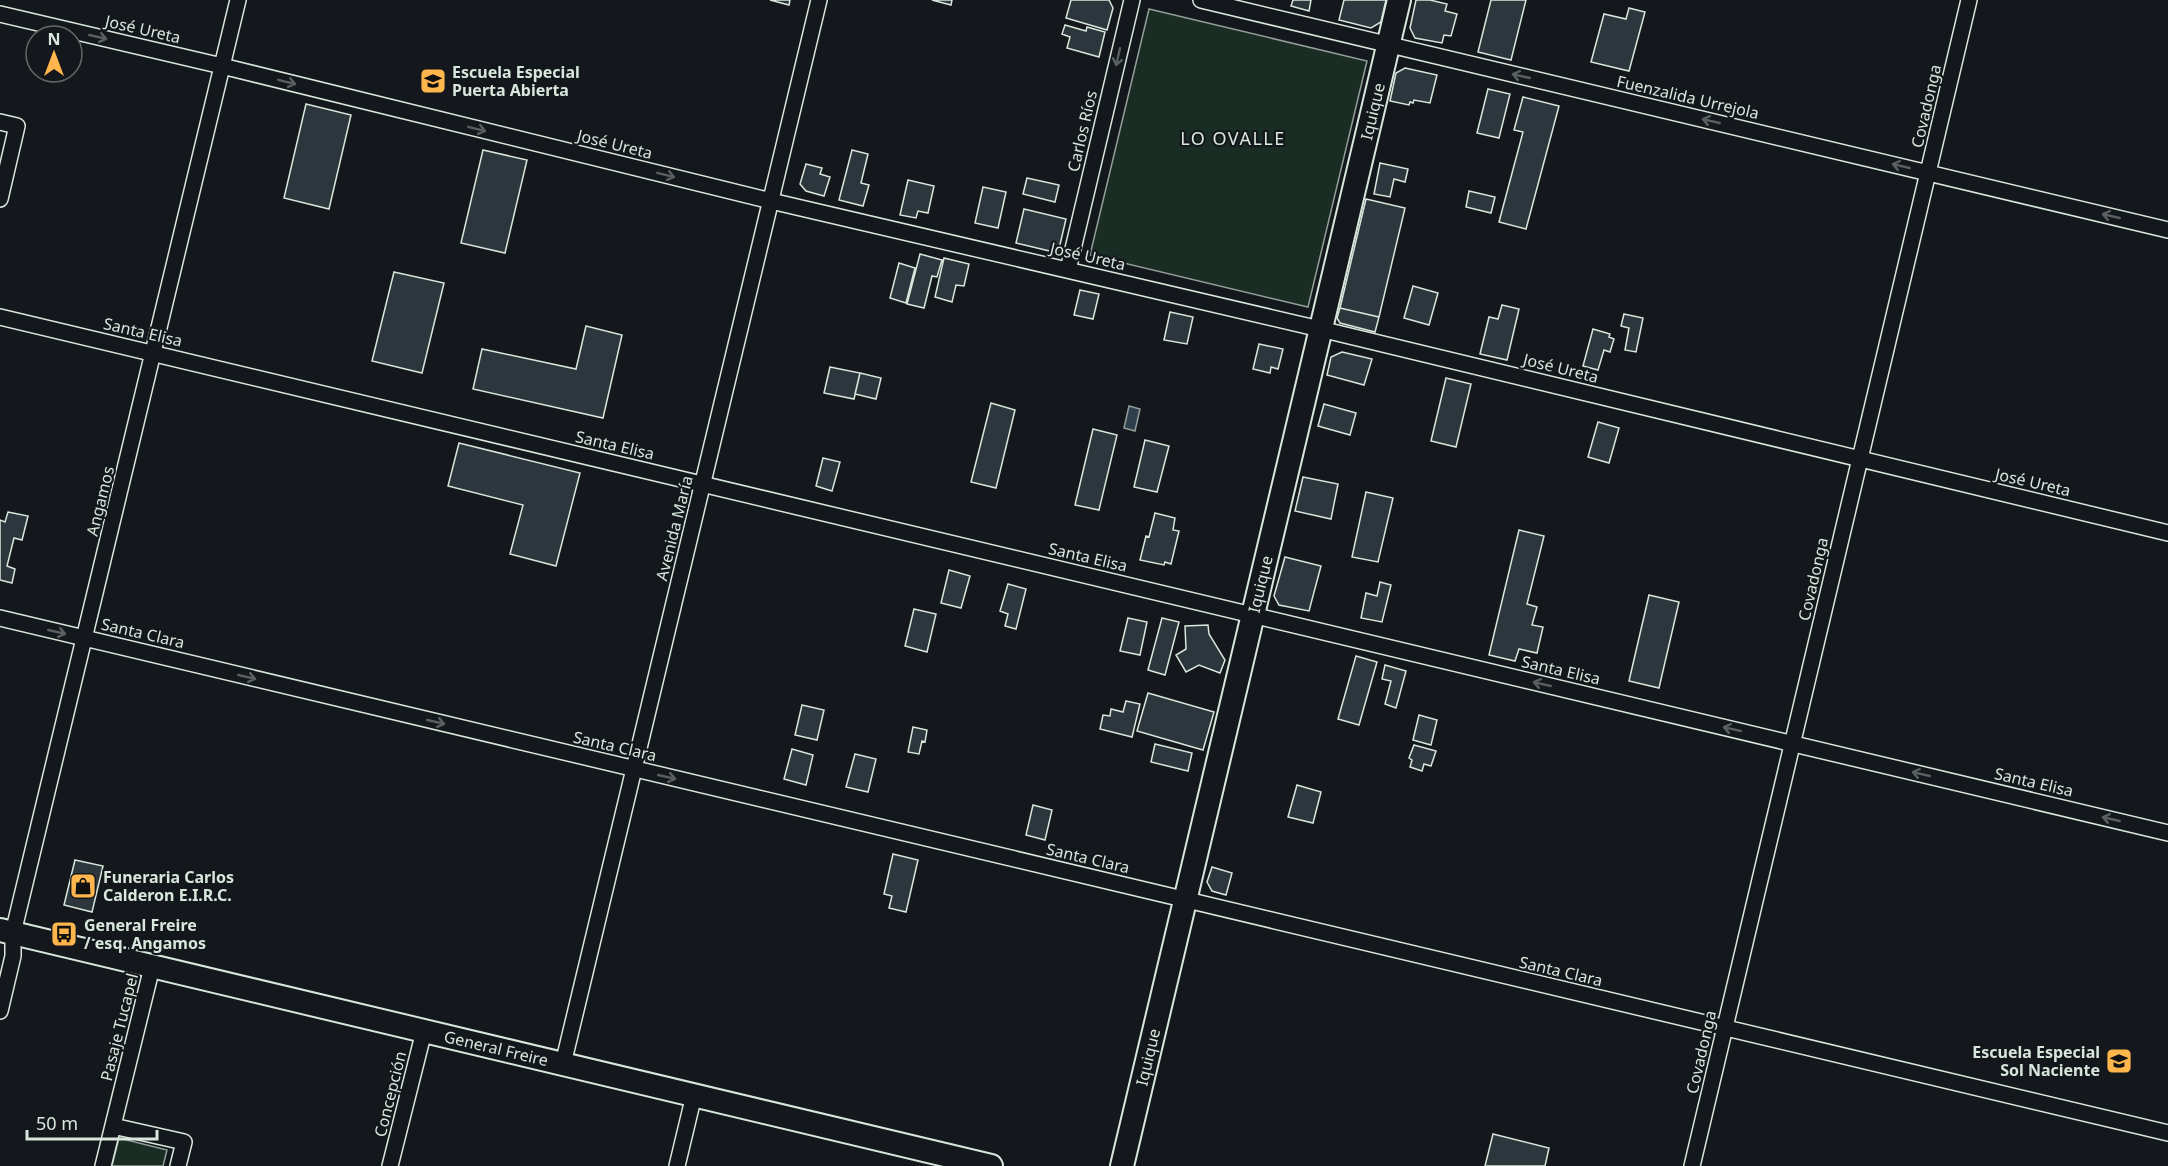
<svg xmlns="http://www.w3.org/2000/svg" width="2168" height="1166" font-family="'Noto Sans',sans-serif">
<rect width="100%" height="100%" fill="#14181c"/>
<!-- green -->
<path fill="#1a2d24" stroke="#939e99" stroke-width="1.5" d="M 1149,9 L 1367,61 L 1308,307 L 1090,255 Z
M 119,1138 L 167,1150 L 163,1166 L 112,1166 Z"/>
<!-- water -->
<path fill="#2f3f4d" stroke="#939e99" stroke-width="1.5" d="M 1129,406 L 1140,409 L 1135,431 L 1124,428 Z"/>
<!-- building -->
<path fill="#2c363c" stroke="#d8e6dc" stroke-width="1.5" d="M 770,0 L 790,0 L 789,5 Z
M 932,0 L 952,0 L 951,5 Z
M 1071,0 L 1109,0 L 1113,8 L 1107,30 L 1066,18 Z
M 1293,0 L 1311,0 L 1309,11 L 1291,6 Z
M 1344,0 L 1386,0 L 1381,22 L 1371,28 L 1339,20 Z
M 1416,0 L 1430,0 L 1447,4 L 1445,11 L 1457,14 L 1451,36 L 1444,35 L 1442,43 L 1415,38 L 1410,28 Z
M 1491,0 L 1526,0 L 1511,60 L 1478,52 Z
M 1629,8 L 1645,12 L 1629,71 L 1591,62 L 1604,14 L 1626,19 Z
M 1065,25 L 1086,31 L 1087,27 L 1105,32 L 1099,57 L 1067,48 L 1070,37 L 1062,34 Z
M 1405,68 L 1437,75 L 1430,103 L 1414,100 L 1413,103 L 1410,102 L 1409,105 L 1390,101 L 1396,73 Z
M 1488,89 L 1510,94 L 1499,138 L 1477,133 Z
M 1523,97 L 1559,106 L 1526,229 L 1499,222 L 1523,132 L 1514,130 Z
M 306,104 L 351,115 L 329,209 L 284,198 Z
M 483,150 L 527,160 L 505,253 L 461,243 Z
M 852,150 L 868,154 L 861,183 L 869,185 L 863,206 L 839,200 Z
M 1380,163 L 1408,169 L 1405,182 L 1394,179 L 1390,197 L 1374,194 Z
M 806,164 L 822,168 L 820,174 L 830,177 L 824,196 L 806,191 L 800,184 Z
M 1027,178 L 1059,185 L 1055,202 L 1023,194 Z
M 908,180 L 934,186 L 928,213 L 918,211 L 916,218 L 900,215 Z
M 983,187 L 1006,192 L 998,228 L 975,223 Z
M 1469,191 L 1495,197 L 1491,213 L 1466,207 Z
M 1366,199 L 1405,208 L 1379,317 L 1340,308 Z
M 1024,209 L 1066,219 L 1058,253 L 1016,243 Z
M 920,254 L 942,260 L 937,277 L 932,276 L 924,308 L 907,304 Z
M 944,258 L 969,264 L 964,286 L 956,285 L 952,302 L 935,297 Z
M 899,263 L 915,268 L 906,303 L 890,298 Z
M 394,272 L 444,283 L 422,373 L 372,361 Z
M 1413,286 L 1438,293 L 1429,325 L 1404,318 Z
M 1080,290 L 1099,294 L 1093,319 L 1074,315 Z
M 1502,305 L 1519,309 L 1507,360 L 1480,354 L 1489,317 L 1498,319 Z
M 1340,308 L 1379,317 L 1375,332 L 1340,323 L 1337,318 Z
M 1170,312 L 1193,317 L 1187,344 L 1164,340 Z
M 1624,314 L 1643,318 L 1636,352 L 1625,350 L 1629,328 L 1621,326 Z
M 586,326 L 622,335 L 603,418 L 473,389 L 482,349 L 576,369 Z
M 1593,329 L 1610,334 L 1609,337 L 1614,339 L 1610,352 L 1604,350 L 1598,370 L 1583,366 Z
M 1259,344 L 1283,349 L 1278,369 L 1271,367 L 1270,373 L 1253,369 Z
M 1342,352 L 1372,359 L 1364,385 L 1327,375 L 1331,357 Z
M 830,367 L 860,373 L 854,399 L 824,393 Z
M 860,373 L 881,378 L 876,399 L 855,394 Z
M 1446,378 L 1471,384 L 1456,447 L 1431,441 Z
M 991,403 L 1015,410 L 996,488 L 971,482 Z
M 1324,404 L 1356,413 L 1350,435 L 1318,426 Z
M 1598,422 L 1619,428 L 1609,463 L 1588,457 Z
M 1093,429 L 1117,435 L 1099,510 L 1075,505 Z
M 1145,440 L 1169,446 L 1157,492 L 1134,487 Z
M 459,443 L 580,473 L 556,566 L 510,554 L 523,505 L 448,486 Z
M 823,458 L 840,462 L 832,491 L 816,486 Z
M 1303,477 L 1338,484 L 1331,519 L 1295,511 Z
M 1366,492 L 1393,498 L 1378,562 L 1352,557 Z
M 8,512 L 28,516 L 22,540 L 14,538 L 7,566 L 15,569 L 12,583 L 0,580 L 0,520 L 5,522 Z
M 1155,513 L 1175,518 L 1173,530 L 1179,531 L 1171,564 L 1165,562 L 1164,565 L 1140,560 L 1146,536 L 1149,537 Z
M 1519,530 L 1544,536 L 1527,604 L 1537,607 L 1532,625 L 1543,627 L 1537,653 L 1519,649 L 1515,661 L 1489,655 Z
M 1285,557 L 1321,566 L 1309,611 L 1279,605 L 1274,596 Z
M 949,570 L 970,576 L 961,608 L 941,603 Z
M 1380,582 L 1391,585 L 1382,622 L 1361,618 L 1366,593 L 1377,596 Z
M 1008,584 L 1026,589 L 1016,629 L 1005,626 L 1008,614 L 1000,611 Z
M 1649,595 L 1679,602 L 1659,688 L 1629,681 Z
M 914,609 L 936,614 L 927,652 L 905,646 Z
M 1128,618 L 1147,622 L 1140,655 L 1120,651 Z
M 1162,618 L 1179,622 L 1165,675 L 1148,670 Z
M 1208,625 L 1209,634 L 1225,660 L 1220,673 L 1199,665 L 1186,672 L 1176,655 L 1186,649 L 1185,626 Z
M 1356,656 L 1377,662 L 1359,725 L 1338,719 Z
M 1385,665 L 1406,671 L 1396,708 L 1385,704 L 1391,681 L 1382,679 Z
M 1148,693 L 1214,712 L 1203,750 L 1137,731 Z
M 1126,701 L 1140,704 L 1132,737 L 1100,729 L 1103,715 L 1110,716 L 1111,709 L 1123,712 Z
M 802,705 L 824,710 L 817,740 L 795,735 Z
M 1419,715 L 1437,720 L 1431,745 L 1413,740 Z
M 913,727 L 927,730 L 925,742 L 922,741 L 919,754 L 908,752 Z
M 1155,744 L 1192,753 L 1188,771 L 1151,762 Z
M 1414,745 L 1436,751 L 1431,766 L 1424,764 L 1422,771 L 1410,767 L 1412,760 L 1409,758 Z
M 792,749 L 813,755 L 806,785 L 784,779 Z
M 855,754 L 876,759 L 868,792 L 846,787 Z
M 1297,785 L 1321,792 L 1313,823 L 1288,817 Z
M 1033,805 L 1052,810 L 1045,840 L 1026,835 Z
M 893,854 L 918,860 L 906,912 L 889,908 L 892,896 L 884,894 Z
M 75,860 L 103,866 L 92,912 L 64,905 Z
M 1212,867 L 1232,873 L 1226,895 L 1212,891 L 1207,882 Z
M 1493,1134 L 1549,1148 L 1545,1166 L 1485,1166 Z"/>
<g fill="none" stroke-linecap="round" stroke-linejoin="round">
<defs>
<path id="street" d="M 1201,0 L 2168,230
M 0,14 L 222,66 L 771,201 L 1337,333 L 2168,533
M 0,122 L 17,126 L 0,199
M 1068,270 L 1132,0
M 0,317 L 2168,833
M 0,618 L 2168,1133
M 0,1011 L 13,956 L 13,933 L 238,0
M 563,1064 L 819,0
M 113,1126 L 184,1142 L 178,1166
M 103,1166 L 152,967
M 390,1166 L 424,1031
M 677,1166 L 694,1095
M 1692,1166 L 1969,0"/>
<g id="secondary">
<path id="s1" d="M 0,930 L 991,1166"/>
<path id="s2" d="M 1122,1166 L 1399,0"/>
</g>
</defs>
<!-- street casing -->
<use href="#street" stroke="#d8e6dc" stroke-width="18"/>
<!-- secondary casing -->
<use href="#secondary" stroke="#d8e6dc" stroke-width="26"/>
<!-- street -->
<use href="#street" stroke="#14181c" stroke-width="15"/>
<!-- secondary -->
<use href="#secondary" stroke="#14181c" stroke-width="22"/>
</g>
<!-- one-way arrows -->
<defs><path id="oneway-shaft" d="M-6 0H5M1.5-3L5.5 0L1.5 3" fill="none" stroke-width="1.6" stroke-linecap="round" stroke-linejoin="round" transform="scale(1.5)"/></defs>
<g stroke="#59605f">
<use href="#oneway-shaft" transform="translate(98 37) rotate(13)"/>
<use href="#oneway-shaft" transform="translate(1118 57) rotate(103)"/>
<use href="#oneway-shaft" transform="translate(1521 76) rotate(-167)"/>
<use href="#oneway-shaft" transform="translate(287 82) rotate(14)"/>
<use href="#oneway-shaft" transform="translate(1711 121) rotate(-167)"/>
<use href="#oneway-shaft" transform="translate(477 129) rotate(14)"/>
<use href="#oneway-shaft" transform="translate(1901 166) rotate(-167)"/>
<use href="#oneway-shaft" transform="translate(666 175) rotate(14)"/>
<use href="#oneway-shaft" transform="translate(2111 216) rotate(-167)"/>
<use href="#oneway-shaft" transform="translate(57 632) rotate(13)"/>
<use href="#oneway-shaft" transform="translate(247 677) rotate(13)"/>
<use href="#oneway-shaft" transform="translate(1542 684) rotate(-167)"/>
<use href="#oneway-shaft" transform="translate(436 722) rotate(13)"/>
<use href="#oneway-shaft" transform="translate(1732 729) rotate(-167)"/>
<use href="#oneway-shaft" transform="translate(1921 774) rotate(-167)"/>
<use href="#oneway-shaft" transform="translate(667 777) rotate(13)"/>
<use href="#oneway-shaft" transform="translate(2111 819) rotate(-167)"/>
</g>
<!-- icons -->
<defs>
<symbol id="school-square" viewBox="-11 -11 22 22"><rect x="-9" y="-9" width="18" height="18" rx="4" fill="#ffb74d" stroke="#14181c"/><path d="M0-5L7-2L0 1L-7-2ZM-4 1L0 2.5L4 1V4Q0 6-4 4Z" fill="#111"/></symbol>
<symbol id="shop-square" viewBox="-11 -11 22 22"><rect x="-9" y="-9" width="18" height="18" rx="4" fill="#ffb74d" stroke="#14181c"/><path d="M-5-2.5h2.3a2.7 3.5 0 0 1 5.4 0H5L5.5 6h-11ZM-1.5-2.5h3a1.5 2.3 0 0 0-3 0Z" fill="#111"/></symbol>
<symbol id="bus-square" viewBox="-11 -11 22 22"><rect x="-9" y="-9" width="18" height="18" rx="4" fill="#ffb74d" stroke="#14181c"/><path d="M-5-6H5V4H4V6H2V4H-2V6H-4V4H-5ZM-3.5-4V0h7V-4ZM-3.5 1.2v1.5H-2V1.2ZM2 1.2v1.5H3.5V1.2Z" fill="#111"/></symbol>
</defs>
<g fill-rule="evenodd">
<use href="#school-square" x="418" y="66" width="30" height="30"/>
<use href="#shop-square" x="68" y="871" width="30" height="30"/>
<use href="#bus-square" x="49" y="919" width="30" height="30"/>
<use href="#school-square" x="2104" y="1046" width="30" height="30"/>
</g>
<g text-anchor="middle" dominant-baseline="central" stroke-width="4.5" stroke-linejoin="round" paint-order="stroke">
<!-- street labels -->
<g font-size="16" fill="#d8e6dc" stroke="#14181c">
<text transform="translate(143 29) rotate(13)">José Ureta</text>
<text transform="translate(1688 97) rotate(13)">Fuenzalida Urrejola</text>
<text transform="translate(1926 106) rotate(-77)">Covadonga</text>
<text stroke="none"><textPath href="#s2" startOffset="1084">Iquique</textPath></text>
<text transform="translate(1082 131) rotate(-77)">Carlos Ríos</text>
<text transform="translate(615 144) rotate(14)">José Ureta</text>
<text transform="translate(1088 256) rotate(13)">José Ureta</text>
<text transform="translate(143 332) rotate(13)">Santa Elisa</text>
<text transform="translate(1561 368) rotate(14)">José Ureta</text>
<text transform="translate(615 445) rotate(13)">Santa Elisa</text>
<text transform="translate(2033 482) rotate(13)">José Ureta</text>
<text transform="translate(100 501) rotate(-76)">Angamos</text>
<text transform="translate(674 528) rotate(-76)">Avenida María</text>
<text transform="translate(1088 557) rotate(13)">Santa Elisa</text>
<text transform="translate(1813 579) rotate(-77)">Covadonga</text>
<text stroke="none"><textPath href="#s2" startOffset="598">Iquique</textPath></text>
<text transform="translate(143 633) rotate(13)">Santa Clara</text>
<text transform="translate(1561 670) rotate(13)">Santa Elisa</text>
<text transform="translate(615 746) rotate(13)">Santa Clara</text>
<text transform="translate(2034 782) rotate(13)">Santa Elisa</text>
<text transform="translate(1088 858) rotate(13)">Santa Clara</text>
<text transform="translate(1561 971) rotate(13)">Santa Clara</text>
<text transform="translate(119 1027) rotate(-76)">Pasaje Tucapel</text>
<text stroke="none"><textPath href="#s1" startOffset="510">General Freire</textPath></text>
<text transform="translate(1701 1052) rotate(-77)">Covadonga</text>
<text stroke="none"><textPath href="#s2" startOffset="112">Iquique</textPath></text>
<text transform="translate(390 1094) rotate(-76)">Concepción</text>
</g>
<!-- poi labels -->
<g font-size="16" font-weight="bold" fill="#d8e6dc" stroke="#14181c" text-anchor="start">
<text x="452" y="72">Escuela Especial<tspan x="452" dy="18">Puerta Abierta</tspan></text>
<text x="103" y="877">Funeraria Carlos<tspan x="103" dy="18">Calderon E.I.R.C.</tspan></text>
<text x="84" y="925">General Freire<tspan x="84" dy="18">/ esq. Angamos</tspan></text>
<text x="2100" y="1052" text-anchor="end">Escuela Especial<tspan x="2100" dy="18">Sol Naciente</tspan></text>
</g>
<!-- neighbourhood labels -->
<g font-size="18" letter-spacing="1.5" fill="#d8e6dc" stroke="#14181c">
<text x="1233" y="138">LO OVALLE</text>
</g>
</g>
<!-- north arrow -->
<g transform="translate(54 54)"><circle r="28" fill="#14181c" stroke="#626a69" stroke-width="1.5"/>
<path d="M0-4.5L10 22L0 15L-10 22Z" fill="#ffb74d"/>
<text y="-9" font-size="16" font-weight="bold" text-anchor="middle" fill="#d8e6dc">N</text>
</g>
<!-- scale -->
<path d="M27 1130v9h130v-9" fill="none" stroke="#d8e6dc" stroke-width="3"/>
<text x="36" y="1130" font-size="18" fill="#d8e6dc" stroke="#14181c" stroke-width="4.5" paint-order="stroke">50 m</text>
</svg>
